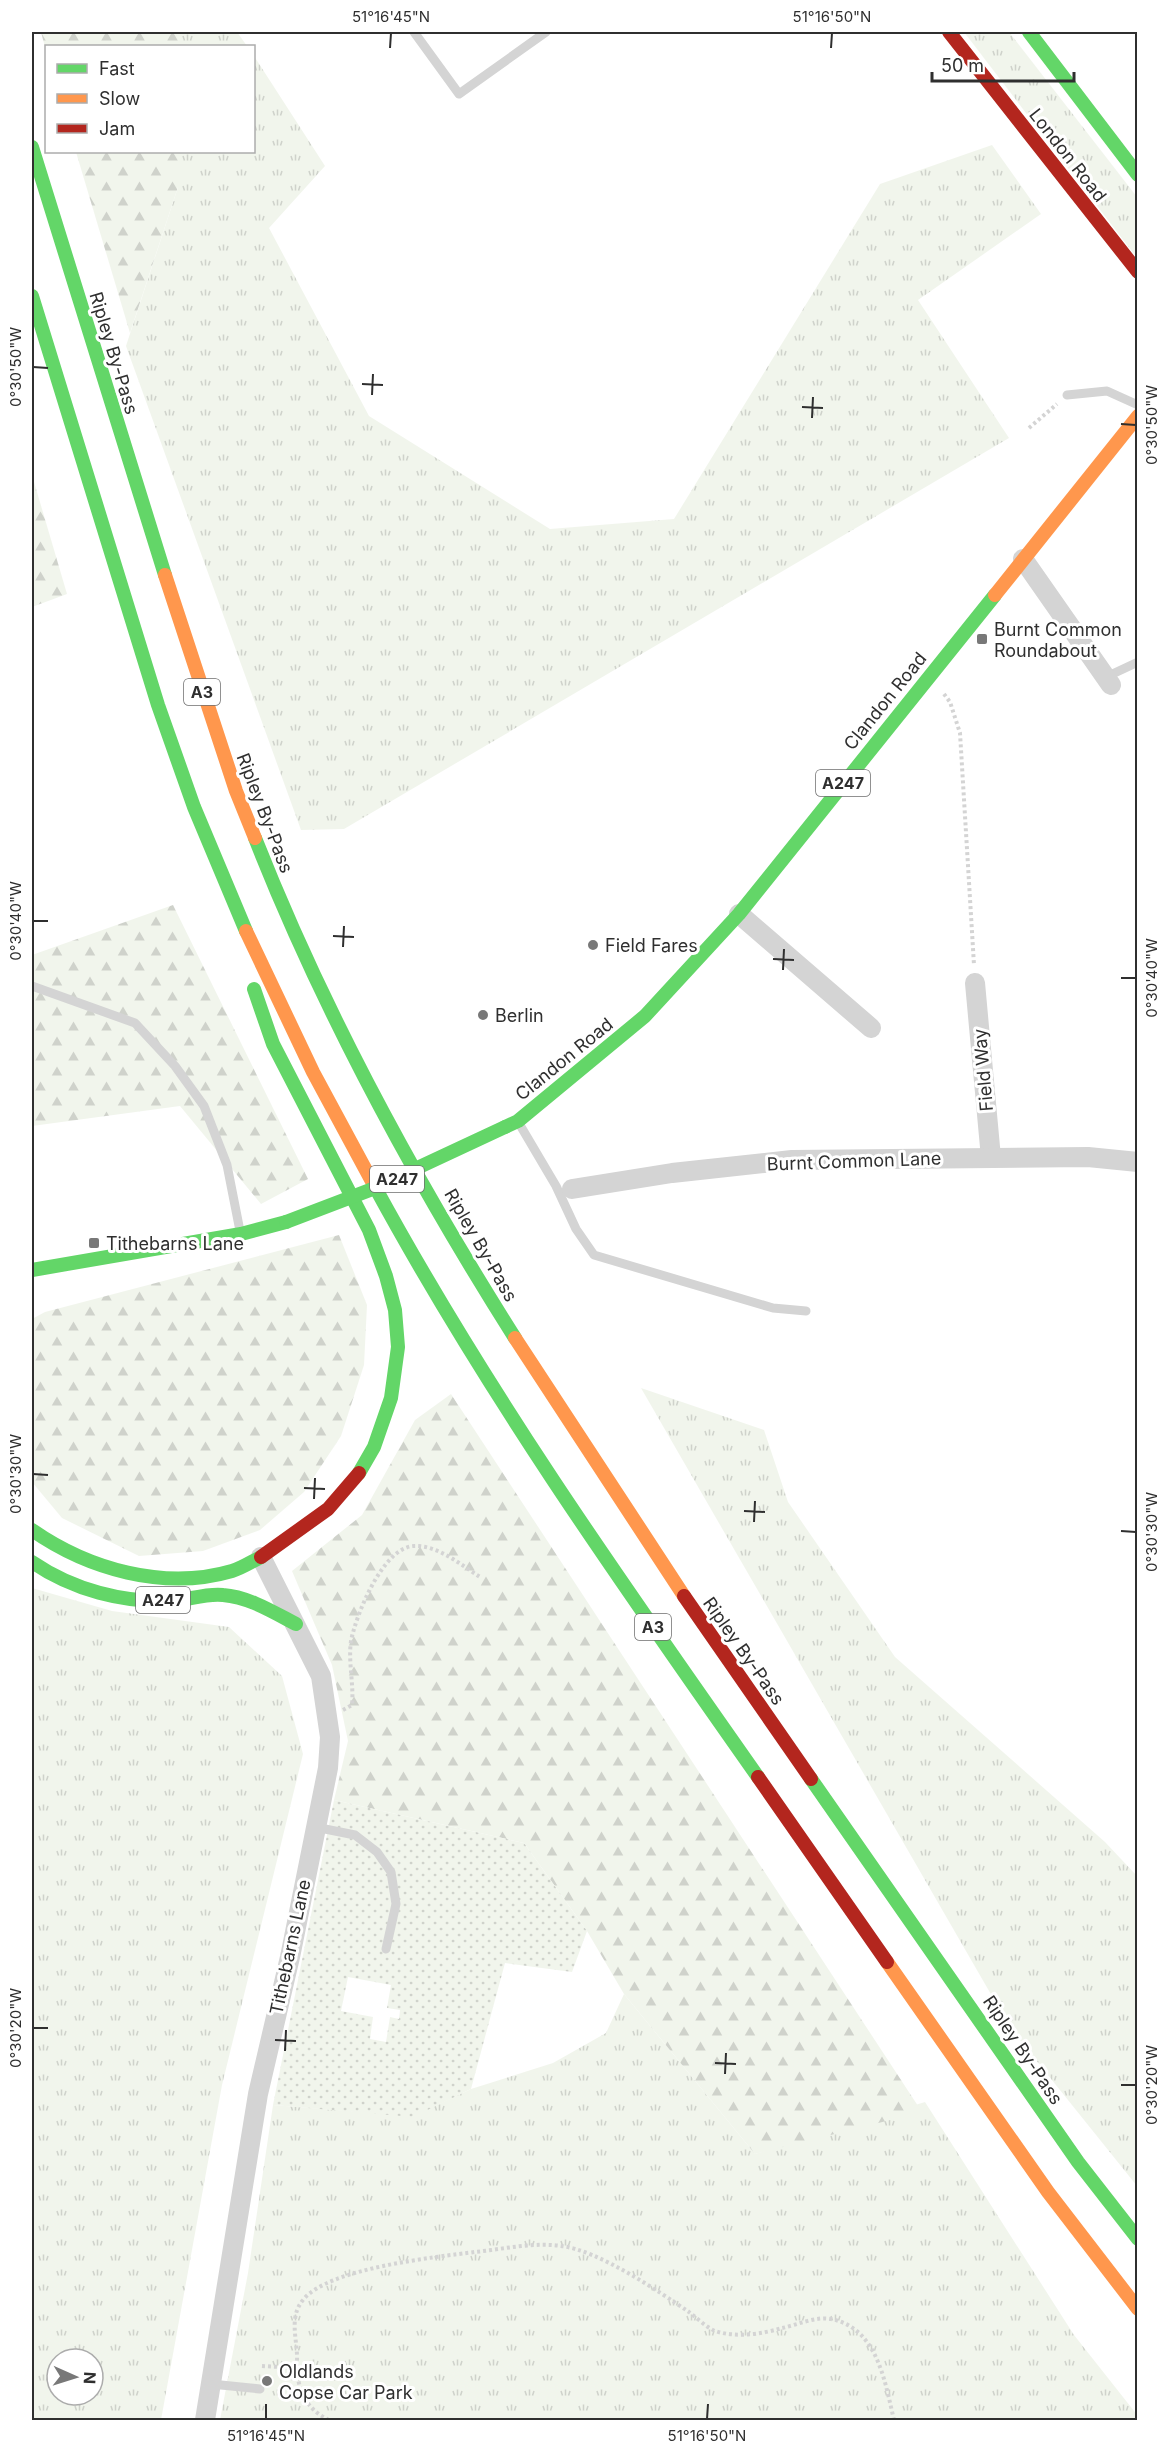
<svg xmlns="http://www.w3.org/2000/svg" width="1169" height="2452" viewBox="0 0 1169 2452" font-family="Inter,sans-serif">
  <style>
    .grass { fill: url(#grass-tufts); fill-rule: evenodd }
    .forest { fill: url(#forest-firs) }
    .garden { fill: url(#garden-dots); fill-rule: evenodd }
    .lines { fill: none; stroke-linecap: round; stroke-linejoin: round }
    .path { stroke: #d4d4d4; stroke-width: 4; stroke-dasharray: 3 3; stroke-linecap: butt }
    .lane { stroke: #d4d4d4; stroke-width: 9 }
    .street { stroke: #d4d4d4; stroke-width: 20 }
    .fast { stroke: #63d668; stroke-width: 14 }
    .slow { stroke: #ff974d; stroke-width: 14 }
    .jam { stroke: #b3261e; stroke-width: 14 }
    .fast-bridge { stroke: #63d668; stroke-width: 14 }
    .ticks { fill: none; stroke: #2f2f2f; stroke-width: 2 }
    .poi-dot { fill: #787878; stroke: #fff; stroke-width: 2 }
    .labels { text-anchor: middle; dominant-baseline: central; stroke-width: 6; stroke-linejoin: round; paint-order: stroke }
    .shield { fill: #fff; stroke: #6d6d6d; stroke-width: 1.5 }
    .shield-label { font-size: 16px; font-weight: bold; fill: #2f2f2f }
    .street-label { font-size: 18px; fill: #2f2f2f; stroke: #fff }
    .poi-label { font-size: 18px; fill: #2f2f2f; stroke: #fff; text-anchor: start }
    .neatline { fill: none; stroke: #2f2f2f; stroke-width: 2 }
    .ticks-label { font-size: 15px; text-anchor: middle; fill: #2f2f2f }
  </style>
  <defs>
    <pattern id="grass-tufts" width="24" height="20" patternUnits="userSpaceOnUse" patternTransform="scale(1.5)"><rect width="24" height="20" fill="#f1f5ec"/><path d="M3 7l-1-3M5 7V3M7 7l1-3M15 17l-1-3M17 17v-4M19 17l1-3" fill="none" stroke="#cfd2cb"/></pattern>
    <pattern id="forest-firs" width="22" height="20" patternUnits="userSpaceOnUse" patternTransform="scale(1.5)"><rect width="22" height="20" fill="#f1f5ec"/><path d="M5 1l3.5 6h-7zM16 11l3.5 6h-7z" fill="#cfd2cb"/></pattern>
    <pattern id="garden-dots" width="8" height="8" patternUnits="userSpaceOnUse" patternTransform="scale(1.5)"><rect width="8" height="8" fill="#f1f5ec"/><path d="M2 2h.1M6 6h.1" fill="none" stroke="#cfd2cb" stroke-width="1.8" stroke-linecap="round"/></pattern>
  </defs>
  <rect width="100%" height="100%" fill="#fff"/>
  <!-- grass -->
  <g class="grass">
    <path d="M178,32H237L247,46H178Z"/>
    <path d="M964,32H1009L1137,197V258Z"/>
    <path d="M254,56L325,166L269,228L369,416L550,529L674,519L880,184L992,145L1041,214L918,300L1009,438L344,829L301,830L126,346L178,187V152H254Z"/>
    <path d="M641,1388L764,1430L788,1502L895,1657L1105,1842L1137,1876V2186L1011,2029Z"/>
    <path d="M32,1588L112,1611L229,1627L282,1676L303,1754L222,2085L161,2420H32ZM57,2359H93V2395H57Z"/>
    <path d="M624,1994L755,2154L925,2102L1074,2335L1138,2416L1137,2420H220L248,2273L273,2105L413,2116L471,2089L553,2063L606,2033Z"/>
  </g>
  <!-- forest -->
  <g class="forest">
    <path d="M41,32H178V46H46V51Z"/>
    <path d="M76,152H178V187L130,333Z"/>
    <path d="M32,475L67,594L32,607Z"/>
    <path d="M173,905L308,1179L261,1204L180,1106L32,1126V955Z"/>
    <path d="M339,1235L367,1305L364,1365L341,1436L304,1492L260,1530L203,1551L139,1556L62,1518L32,1482V1319L45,1312Z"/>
    <path d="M451,1394L922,2112L755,2154L624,1994L587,1931L524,1843L334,1800L348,1741L332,1665L292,1571L362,1515L415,1420Z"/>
  </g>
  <!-- garden -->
  <path class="garden" d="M334,1800L524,1843L587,1931L572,1972L505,1963L471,2089L413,2117L273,2105ZM348,1977L391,1985L387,2008L400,2010L399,2019L390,2017L386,2042L370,2039L373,2017L341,2011Z"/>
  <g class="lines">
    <!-- path -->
    <g class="path">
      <path d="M1029,428L1057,404"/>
      <path d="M944,694L950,702L960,733L974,965"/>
      <path d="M343,1710L352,1705C354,1684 348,1662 351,1641C356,1615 383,1547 414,1546C438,1545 461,1565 480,1577"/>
      <path d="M262,2366L297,2368"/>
      <path d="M329,2420C305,2409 296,2387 297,2361C298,2341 288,2318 303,2300C328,2268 436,2257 475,2252C504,2249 533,2242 561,2246C598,2250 658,2291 689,2312C697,2318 706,2327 715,2331C736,2338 762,2334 782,2328C797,2325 816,2316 831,2319C878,2328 885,2383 894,2420"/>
      <path d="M372,2420H381"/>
    </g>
    <!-- lane -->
    <g class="lane">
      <path d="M414,32L459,94L546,32"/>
      <path d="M1067,395L1107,391L1138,405"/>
      <path d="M1106,677L1138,662"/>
      <path d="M32,986L135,1023L175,1066L204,1106L227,1165L240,1231"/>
      <path d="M520,1125L556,1186L576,1229L594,1255L773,1308L806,1311"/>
      <path d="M315,1827L355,1835L377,1852L391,1872L396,1904L386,1949"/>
      <path d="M211,2384L260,2389"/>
    </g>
    <!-- street -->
    <g class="street">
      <path d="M1023,559L1111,685"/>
      <path d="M739,914L871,1028"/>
      <path d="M975,983L991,1158"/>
      <path d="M572,1189L672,1173L792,1160L1088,1157L1138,1162"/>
      <path d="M205,2420L258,2094L290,1957L328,1768L330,1737L321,1676L261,1557"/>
    </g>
    <!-- fast -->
    <g class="fast">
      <path d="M1029,32L1138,175"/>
      <path d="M32,147L165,575"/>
      <path d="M32,296L158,705L194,807L246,931"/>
      <path d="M255,838C324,1013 415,1180 515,1338"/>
      <path d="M254,989L273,1044L369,1230L386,1276L395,1310L398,1347L391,1398L374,1447L359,1473"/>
      <path d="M505,1127L518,1121L645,1016L739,914L995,595"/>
      <path d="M375,1187C487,1393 623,1585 758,1777"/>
      <path d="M32,1270L241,1234L286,1222"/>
      <path d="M32,1530C88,1569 164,1591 232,1571C242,1568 251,1562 261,1557"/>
      <path d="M32,1562C73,1590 123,1603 173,1601C189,1600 206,1593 223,1595C249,1597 273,1612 296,1624"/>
      <path d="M811,1779L1078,2162L1138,2239"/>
    </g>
    <!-- slow -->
    <g class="slow">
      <path d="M165,575L236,791L255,838"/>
      <path d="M995,595L1138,416"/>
      <path d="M246,931L313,1072L375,1187"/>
      <path d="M515,1338L684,1596"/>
      <path d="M887,1962L1048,2192L1138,2309"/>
    </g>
    <!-- jam -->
    <g class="jam">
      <path d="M949,32L1138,272"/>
      <path d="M261,1557L328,1509L359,1473"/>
      <path d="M684,1596L811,1779"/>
      <path d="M758,1777L887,1962"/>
    </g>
    <!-- fast-bridge -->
    <path class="fast-bridge" d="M286,1222L370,1190L505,1127"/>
  </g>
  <!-- ticks -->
  <path class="ticks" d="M390,48L391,33M831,48L832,33M33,367L48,368M362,384L383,385M372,395L373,374M802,407L823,408M812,418L813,397M1121,424L1136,425M33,921H48M333,936L354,937M343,947L344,926M773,959L794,960M783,970L784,949M1121,978H1136M33,1474L48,1475M304,1488L325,1489M314,1499L315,1478M744,1511L765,1512M754,1522L755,1501M1121,1531L1136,1532M33,2028H48M275,2040L296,2041M285,2051L286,2030M715,2063L736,2064M725,2074L726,2053M1121,2085H1136M266,2419V2404M707,2419L708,2404"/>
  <!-- markers -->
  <g class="poi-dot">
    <rect x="976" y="633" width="12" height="12" rx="3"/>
    <circle cx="593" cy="945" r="6"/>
    <circle cx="483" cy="1015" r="6"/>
    <rect x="88" y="1237" width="12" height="12" rx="3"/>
    <circle cx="267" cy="2381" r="6"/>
  </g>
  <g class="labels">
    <!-- shield labels -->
    <g class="shield">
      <rect x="184" y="679" width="36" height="26" rx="4.5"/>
      <rect x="816" y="770" width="54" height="26" rx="4.5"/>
      <rect x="370" y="1166" width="54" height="26" rx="4.5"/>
      <rect x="136" y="1587" width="54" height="26" rx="4.5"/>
      <rect x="635" y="1614" width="36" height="26" rx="4.5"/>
    </g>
    <g class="shield-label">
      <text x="202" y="692">A3</text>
      <text x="843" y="783">A247</text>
      <text x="397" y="1179">A247</text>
      <text x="163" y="1600">A247</text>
      <text x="653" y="1627">A3</text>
    </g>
    <!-- street labels -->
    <g class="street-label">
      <text transform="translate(1068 155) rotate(52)">London Road</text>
      <text transform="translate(114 353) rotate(73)">Ripley By-Pass</text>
      <text transform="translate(885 701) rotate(-51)">Clandon Road</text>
      <text transform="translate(265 813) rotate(69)">Ripley By-Pass</text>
      <text transform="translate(564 1059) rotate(-39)">Clandon Road</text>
      <text transform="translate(983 1070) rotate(-95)">Field Way</text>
      <text transform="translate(854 1161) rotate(-2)">Burnt Common Lane</text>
      <text transform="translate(481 1245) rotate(60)">Ripley By-Pass</text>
      <text transform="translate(744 1651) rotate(55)">Ripley By-Pass</text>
      <text transform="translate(290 1947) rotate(-78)">Tithebarns Lane</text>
      <text transform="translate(1023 2050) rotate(56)">Ripley By-Pass</text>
    </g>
    <!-- poi labels -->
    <g class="poi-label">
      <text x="994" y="629">Burnt Common<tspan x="994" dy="21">Roundabout</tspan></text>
      <text x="605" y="945">Field Fares</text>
      <text x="495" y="1015">Berlin</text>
      <text x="106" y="1243">Tithebarns Lane</text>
      <text x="279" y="2371">Oldlands<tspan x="279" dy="21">Copse Car Park</tspan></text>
    </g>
  </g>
  <!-- border -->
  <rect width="1169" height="2452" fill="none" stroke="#ffffff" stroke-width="66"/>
  <!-- legend -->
  <rect x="45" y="45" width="210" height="108" fill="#ffffff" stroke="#acacac" stroke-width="1.5"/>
  <rect x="57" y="64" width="30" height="9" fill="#63d668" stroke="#acacac" stroke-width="1.5"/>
  <text x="99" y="75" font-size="18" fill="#2f2f2f">Fast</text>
  <rect x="57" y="94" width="30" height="9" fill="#ff974d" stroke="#acacac" stroke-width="1.5"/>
  <text x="99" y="105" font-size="18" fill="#2f2f2f">Slow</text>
  <rect x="57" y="124" width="30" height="9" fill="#b3261e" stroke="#acacac" stroke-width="1.5"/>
  <text x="99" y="135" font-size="18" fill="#2f2f2f">Jam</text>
  <!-- north arrow -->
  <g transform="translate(75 2377) rotate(93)"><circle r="28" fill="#ffffff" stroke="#acacac" stroke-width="1.5"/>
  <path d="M0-4.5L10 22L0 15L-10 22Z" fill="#787878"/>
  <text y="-9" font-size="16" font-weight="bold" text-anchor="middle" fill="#2f2f2f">N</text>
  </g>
  <!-- scale -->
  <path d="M932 72v9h142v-9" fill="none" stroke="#2f2f2f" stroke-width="3"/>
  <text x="941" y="72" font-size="18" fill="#2f2f2f" stroke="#ffffff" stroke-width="4.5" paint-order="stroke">50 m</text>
  <rect x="33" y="33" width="1103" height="2386" class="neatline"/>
  <g class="ticks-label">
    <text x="391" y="22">51°16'45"N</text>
    <text x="832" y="22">51°16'50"N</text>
    <text transform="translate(16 367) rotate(-90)" y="5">0°30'50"W</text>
    <text transform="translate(1152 425) rotate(-90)" y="5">0°30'50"W</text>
    <text transform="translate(16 921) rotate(-90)" y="5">0°30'40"W</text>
    <text transform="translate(1152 978) rotate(-90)" y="5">0°30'40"W</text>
    <text transform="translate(16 1474) rotate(-90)" y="5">0°30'30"W</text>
    <text transform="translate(1152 1532) rotate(-90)" y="5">0°30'30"W</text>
    <text transform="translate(16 2028) rotate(-90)" y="5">0°30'20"W</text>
    <text transform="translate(1152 2085) rotate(-90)" y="5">0°30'20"W</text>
    <text x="266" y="2441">51°16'45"N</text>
    <text x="707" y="2441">51°16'50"N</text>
  </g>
</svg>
